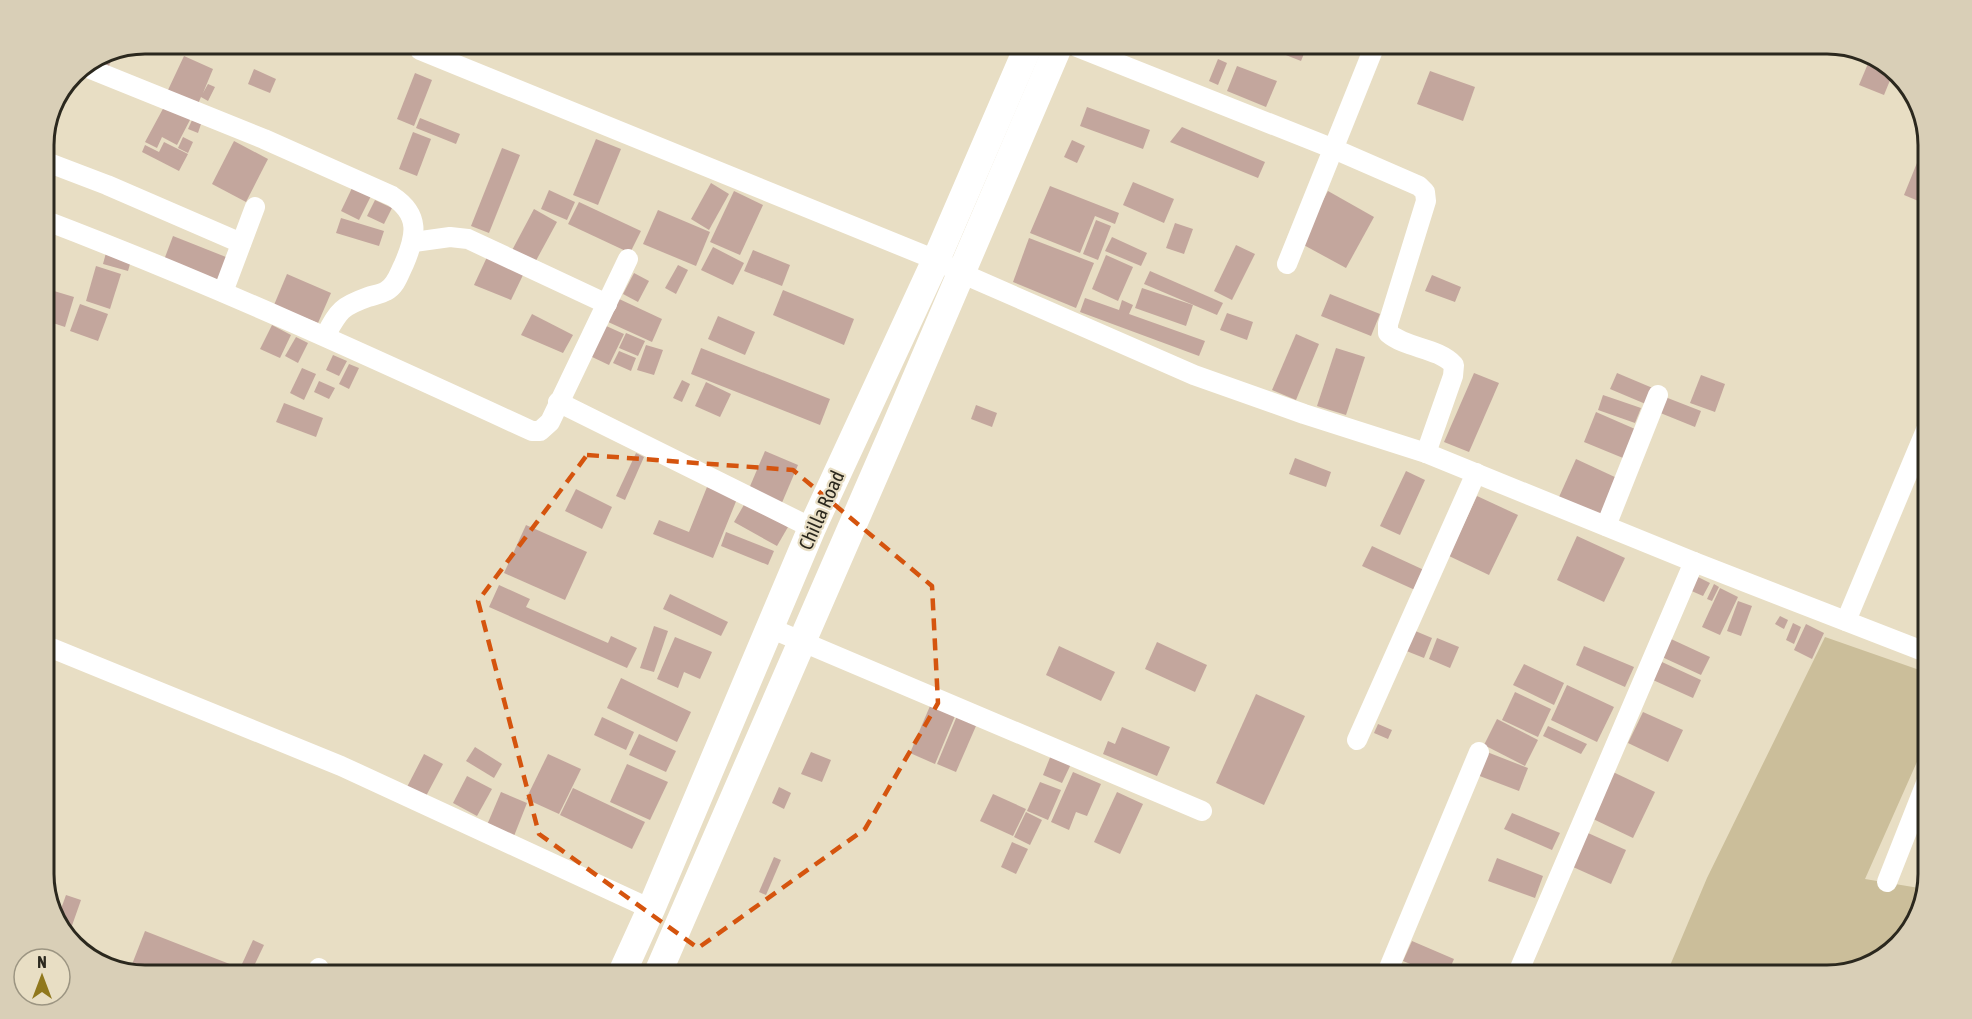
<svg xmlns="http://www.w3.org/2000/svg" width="1972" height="1019" viewBox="0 0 1972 1019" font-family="'Asap Condensed',sans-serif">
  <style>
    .green { fill: #cbbe9a }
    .building { fill: #c3a69d }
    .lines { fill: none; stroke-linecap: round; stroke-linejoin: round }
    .minor { stroke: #fff; stroke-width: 20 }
    .secondary { stroke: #fff; stroke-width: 28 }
    .marked { fill: none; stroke: #d5540e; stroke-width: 4.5; stroke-dasharray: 12 8; stroke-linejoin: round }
    .labels { text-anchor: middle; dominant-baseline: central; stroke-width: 4.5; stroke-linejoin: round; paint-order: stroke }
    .street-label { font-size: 20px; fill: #2b281e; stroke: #e8dec4 }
    .rim { fill: none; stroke: #2b281e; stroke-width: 3 }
  </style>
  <rect width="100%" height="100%" fill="#e8dec4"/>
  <!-- green -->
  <path class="green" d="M1825,637L1928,673V737L1865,879L1925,889L1918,919L1883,959L1827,975H1666L1707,878Z"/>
  <!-- building -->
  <g class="building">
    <path d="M1263,46H1307L1301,61Z"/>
    <path d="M107,51H115L107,71L88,64Z"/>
    <path d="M1872,54L1893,73L1884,95L1859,85Z"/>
    <path d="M184,56L213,69L203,93L208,84L215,87L208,101L201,97L198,104L168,90Z"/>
    <path d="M1218,59L1227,63L1218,85L1209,81Z"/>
    <path d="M1237,66L1277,81L1266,107L1227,91Z"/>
    <path d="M254,69L276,79L270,93L248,84Z"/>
    <path d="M1430,71L1475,87L1463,121L1417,104Z"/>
    <path d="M415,73L432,80L414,126L397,119Z"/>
    <path d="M165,105L191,118L177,145L162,137L157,148L145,142Z"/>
    <path d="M1087,107L1150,130L1143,149L1080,126Z"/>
    <path d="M420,118L460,134L456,144L416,128Z"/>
    <path d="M192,120L201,124L198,133L188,129Z"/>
    <path d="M1182,127L1265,162L1258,178L1170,142Z"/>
    <path d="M413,132L431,139L417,176L399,169Z"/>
    <path d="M183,137L193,142L188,153L178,148Z"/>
    <path d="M596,139L621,149L598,205L573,195Z"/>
    <path d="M1072,140L1085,146L1077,163L1064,157Z"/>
    <path d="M234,141L268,159L246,202L212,184Z"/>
    <path d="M164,142L188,154L179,171L142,152L145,145L159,152Z"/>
    <path d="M502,148L520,155L489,233L471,226Z"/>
    <path d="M1921,153L1928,156V205L1904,195Z"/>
    <path d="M1133,182L1174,199L1164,223L1123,205Z"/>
    <path d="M711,183L729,194L709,230L691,219Z"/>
    <path d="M1050,186L1119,213L1115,224L1095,216L1080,253L1030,233Z"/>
    <path d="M352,188L371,196L359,220L341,211Z"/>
    <path d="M549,190L575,202L567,220L541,209Z"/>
    <path d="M734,191L763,205L740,255L710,242Z"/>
    <path d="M1328,191L1374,217L1346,268L1300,243Z"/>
    <path d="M375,200L392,208L384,224L367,216Z"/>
    <path d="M579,202L641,231L630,253L568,224Z"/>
    <path d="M534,209L557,222L532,268L509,256Z"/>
    <path d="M658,210L710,232L696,266L643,244Z"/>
    <path d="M341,218L384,231L379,246L336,233Z"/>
    <path d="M1096,220L1111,226L1098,260L1083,254Z"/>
    <path d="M1175,223L1193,229L1184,254L1166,248Z"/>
    <path d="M173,236L231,259L222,283L164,260Z"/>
    <path d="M1112,237L1147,253L1141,266L1105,251Z"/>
    <path d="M1029,238L1094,263L1076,308L1013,282Z"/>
    <path d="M1236,245L1255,254L1232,300L1214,291Z"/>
    <path d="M713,247L744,263L733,285L701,270Z"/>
    <path d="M107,249L132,257L128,271L103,264Z"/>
    <path d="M753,250L790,265L782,286L744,271Z"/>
    <path d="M1106,255L1133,267L1118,301L1092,289Z"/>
    <path d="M487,257L523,275L511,300L474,285Z"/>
    <path d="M678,265L688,270L676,294L665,288Z"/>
    <path d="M96,266L121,274L110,309L86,301Z"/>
    <path d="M1150,271L1223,303L1217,315L1144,284Z"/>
    <path d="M634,273L649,281L638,302L623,294Z"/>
    <path d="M287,274L331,293L318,323L274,305Z"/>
    <path d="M1432,275L1461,287L1455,302L1425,291Z"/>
    <path d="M44,288L74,297L65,327L44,320Z"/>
    <path d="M1142,288L1193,305L1186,326L1135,308Z"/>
    <path d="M783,290L854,319L844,345L773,315Z"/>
    <path d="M1330,294L1380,314L1371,336L1321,316Z"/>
    <path d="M617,298L662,319L652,342L606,321Z"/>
    <path d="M1085,298L1119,310L1122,300L1133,305L1129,314L1205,341L1199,356L1080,312Z"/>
    <path d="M80,304L108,314L98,341L70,331Z"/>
    <path d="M1227,313L1253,322L1247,340L1220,330Z"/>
    <path d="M532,314L573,335L563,353L521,335Z"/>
    <path d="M718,316L755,332L745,355L708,339Z"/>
    <path d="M272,325L291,335L280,358L260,349Z"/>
    <path d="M604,325L624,334L609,365L590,356Z"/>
    <path d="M626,333L645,341L638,356L619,348Z"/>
    <path d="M1296,334L1319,344L1296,400L1272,390Z"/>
    <path d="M296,337L308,343L298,363L285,356Z"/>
    <path d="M646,345L663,350L654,375L637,370Z"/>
    <path d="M701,348L830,399L820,425L691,374Z"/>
    <path d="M1336,348L1365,357L1346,415L1317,406Z"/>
    <path d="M619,351L636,358L631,371L613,363Z"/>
    <path d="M333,355L347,361L339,376L326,370Z"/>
    <path d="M349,364L359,368L349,389L339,384Z"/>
    <path d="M302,368L316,374L304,400L290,393Z"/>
    <path d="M1474,373L1499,383L1469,452L1444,442Z"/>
    <path d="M1617,373L1655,389L1648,405L1610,389Z"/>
    <path d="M1701,375L1725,384L1715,412L1690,403Z"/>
    <path d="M682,380L690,384L682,402L673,398Z"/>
    <path d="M319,381L335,388L329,399L314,392Z"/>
    <path d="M706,382L731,394L720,417L695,406Z"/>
    <path d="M1603,395L1641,408L1635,423L1598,410Z"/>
    <path d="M1660,395L1701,411L1695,427L1653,410Z"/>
    <path d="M284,403L323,418L316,437L276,422Z"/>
    <path d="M976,405L997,413L992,427L971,419Z"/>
    <path d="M1596,412L1635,429L1623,458L1584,442Z"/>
    <path d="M765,451L798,465L781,505L748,491Z"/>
    <path d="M636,453L644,457L625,500L616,496Z"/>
    <path d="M1295,458L1331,472L1326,487L1289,474Z"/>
    <path d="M1576,459L1617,478L1601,515L1559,497Z"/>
    <path d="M1406,471L1425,480L1400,535L1380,526Z"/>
    <path d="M707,487L737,499L713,558L653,534L659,520L689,532Z"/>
    <path d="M576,489L612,507L602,529L565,511Z"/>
    <path d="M1477,496L1518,515L1489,575L1449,556Z"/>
    <path d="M745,503L788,527L777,546L734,522Z"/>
    <path d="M526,525L587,552L565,600L504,573Z"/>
    <path d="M726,532L774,551L768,565L721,546Z"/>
    <path d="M1577,536L1625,558L1604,602L1557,580Z"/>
    <path d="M1372,546L1424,570L1415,590L1362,566Z"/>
    <path d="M1694,575L1710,583L1703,596L1687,589Z"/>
    <path d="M1714,584L1719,587L1712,601L1707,599Z"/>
    <path d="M499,585L530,599L526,607L608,643L611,636L637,648L627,668L489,607Z"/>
    <path d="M1720,588L1738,597L1720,635L1702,627Z"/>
    <path d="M670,594L728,622L721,636L663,609Z"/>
    <path d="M1738,601L1752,606L1741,636L1727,631Z"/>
    <path d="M1780,616L1788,620L1784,629L1775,624Z"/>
    <path d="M1793,623L1801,627L1794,644L1786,640Z"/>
    <path d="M1806,624L1824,633L1812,659L1794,650Z"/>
    <path d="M654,626L668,631L654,672L640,668Z"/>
    <path d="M1413,630L1432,638L1424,658L1404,650Z"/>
    <path d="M675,637L712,652L700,679L684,672L678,688L657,679Z"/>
    <path d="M1437,638L1459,647L1450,668L1429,659Z"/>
    <path d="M1671,639L1710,657L1701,675L1662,657Z"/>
    <path d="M1157,642L1207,665L1195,692L1145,669Z"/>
    <path d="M1059,646L1115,672L1101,701L1046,675Z"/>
    <path d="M1584,646L1634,667L1625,687L1576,665Z"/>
    <path d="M1662,662L1701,680L1693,698L1653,680Z"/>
    <path d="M1524,664L1564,683L1554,705L1513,685Z"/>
    <path d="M621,678L691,712L677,742L607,708Z"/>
    <path d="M1567,685L1614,707L1597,742L1551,720Z"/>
    <path d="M1515,692L1551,709L1538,737L1502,720Z"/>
    <path d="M1256,694L1305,716L1264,805L1216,783Z"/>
    <path d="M930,706L955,716L935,764L910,753Z"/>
    <path d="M959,711L979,719L956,772L937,764Z"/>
    <path d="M1643,712L1683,730L1668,762L1628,743Z"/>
    <path d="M602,717L634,732L626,750L594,735Z"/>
    <path d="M1497,719L1538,740L1525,766L1484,745Z"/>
    <path d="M1378,724L1392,730L1388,739L1374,733Z"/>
    <path d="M1548,726L1587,744L1581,754L1543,736Z"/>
    <path d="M1122,727L1170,747L1157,776L1103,754L1108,741L1115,744Z"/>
    <path d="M639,734L676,751L666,772L629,755Z"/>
    <path d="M475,747L502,764L494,778L466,761Z"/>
    <path d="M811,752L831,760L822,782L801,774Z"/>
    <path d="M1487,752L1528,768L1519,791L1477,775Z"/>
    <path d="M424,754L443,764L426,796L407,787Z"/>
    <path d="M548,754L581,769L559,814L526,799Z"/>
    <path d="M1051,755L1071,764L1062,783L1043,775Z"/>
    <path d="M627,764L668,782L650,820L610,802Z"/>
    <path d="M1073,772L1101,784L1087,816L1076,812L1069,830L1051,822Z"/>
    <path d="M1613,772L1655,792L1633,838L1591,818Z"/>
    <path d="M467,776L492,789L477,816L453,803Z"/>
    <path d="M1040,782L1061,790L1048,820L1027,811Z"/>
    <path d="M779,787L791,793L784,809L772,803Z"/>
    <path d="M573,788L645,822L632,849L560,815Z"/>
    <path d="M501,792L527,803L514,836L487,825Z"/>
    <path d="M1117,792L1143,804L1120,854L1094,842Z"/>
    <path d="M993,794L1026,809L1013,836L980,821Z"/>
    <path d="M1026,812L1042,820L1030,845L1014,837Z"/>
    <path d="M1512,813L1560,833L1552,850L1504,829Z"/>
    <path d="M1588,833L1626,850L1611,884L1573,867Z"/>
    <path d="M1012,842L1028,849L1016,874L1001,867Z"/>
    <path d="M774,857L781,860L766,895L759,892Z"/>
    <path d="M1497,858L1543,876L1535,898L1488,881Z"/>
    <path d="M66,895L81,900L68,937L60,930L57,920Z"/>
    <path d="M145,931L245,970L243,975L145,976L129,972Z"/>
    <path d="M253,940L264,945L253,968L242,964Z"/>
    <path d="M1412,941L1454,959L1447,975H1437L1403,961Z"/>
  </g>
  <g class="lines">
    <!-- minor -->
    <g class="minor">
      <path d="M1077,47L1334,149L1419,186L1425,192L1426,201L1388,324V333C1407,349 1437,347 1454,365L1453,376L1426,453"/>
      <path d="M420,50L936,260L961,273L1194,375L1304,414L1426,453L1694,562L1928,653"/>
      <path d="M83,66L264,139L392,196C421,215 416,236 404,264C399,274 396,286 386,291C381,294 374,295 368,297C340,307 339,311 325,336"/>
      <path d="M44,161L107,185L241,243"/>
      <path d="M44,220C210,283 371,357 532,431H540L550,422L628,259"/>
      <path d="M414,242L450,237L468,239L607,304"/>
      <path d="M1287,264L1375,45"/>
      <path d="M223,292L255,207"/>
      <path d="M558,402L812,528"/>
      <path d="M1606,526L1658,395"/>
      <path d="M1846,621L1928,425"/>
      <path d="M770,628L1202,811"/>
      <path d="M44,645L341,766L651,909"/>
      <path d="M1357,740L1476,473"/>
      <path d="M1887,882L1928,778"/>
      <path d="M317,975L319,968"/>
      <path d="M1386,975L1479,752"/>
      <path d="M1517,975L1694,562"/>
    </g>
    <!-- secondary -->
    <g class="secondary">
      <path d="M621,975L651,909L812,528L936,260L1028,47"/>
      <path d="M657,975L891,437L1058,47"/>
    </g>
  </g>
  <!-- marked area -->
  <path class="marked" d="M587,455L793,470L932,586L938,703L865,829L698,948L539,834L478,601Z"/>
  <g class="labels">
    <!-- street labels -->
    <g class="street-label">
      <text transform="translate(821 510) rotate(-66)">Chilla Road</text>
    </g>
  </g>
  <!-- crop -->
  <path d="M0 0H1972V1019H0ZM145 54H1827A91 91 0 0 1 1918 145V874A91 91 0 0 1 1827 965H145A91 91 0 0 1 54 874V145A91 91 0 0 1 145 54Z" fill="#d9cfb7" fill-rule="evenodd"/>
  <path class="rim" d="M145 54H1827A91 91 0 0 1 1918 145V874A91 91 0 0 1 1827 965H145A91 91 0 0 1 54 874V145A91 91 0 0 1 145 54Z"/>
  <!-- north arrow -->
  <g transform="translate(42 977)"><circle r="28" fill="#e8dec4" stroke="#9c9582" stroke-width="1.5"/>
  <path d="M0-4.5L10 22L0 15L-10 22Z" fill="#90781d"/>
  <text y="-9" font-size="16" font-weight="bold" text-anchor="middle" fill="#2b281e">N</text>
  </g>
</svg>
